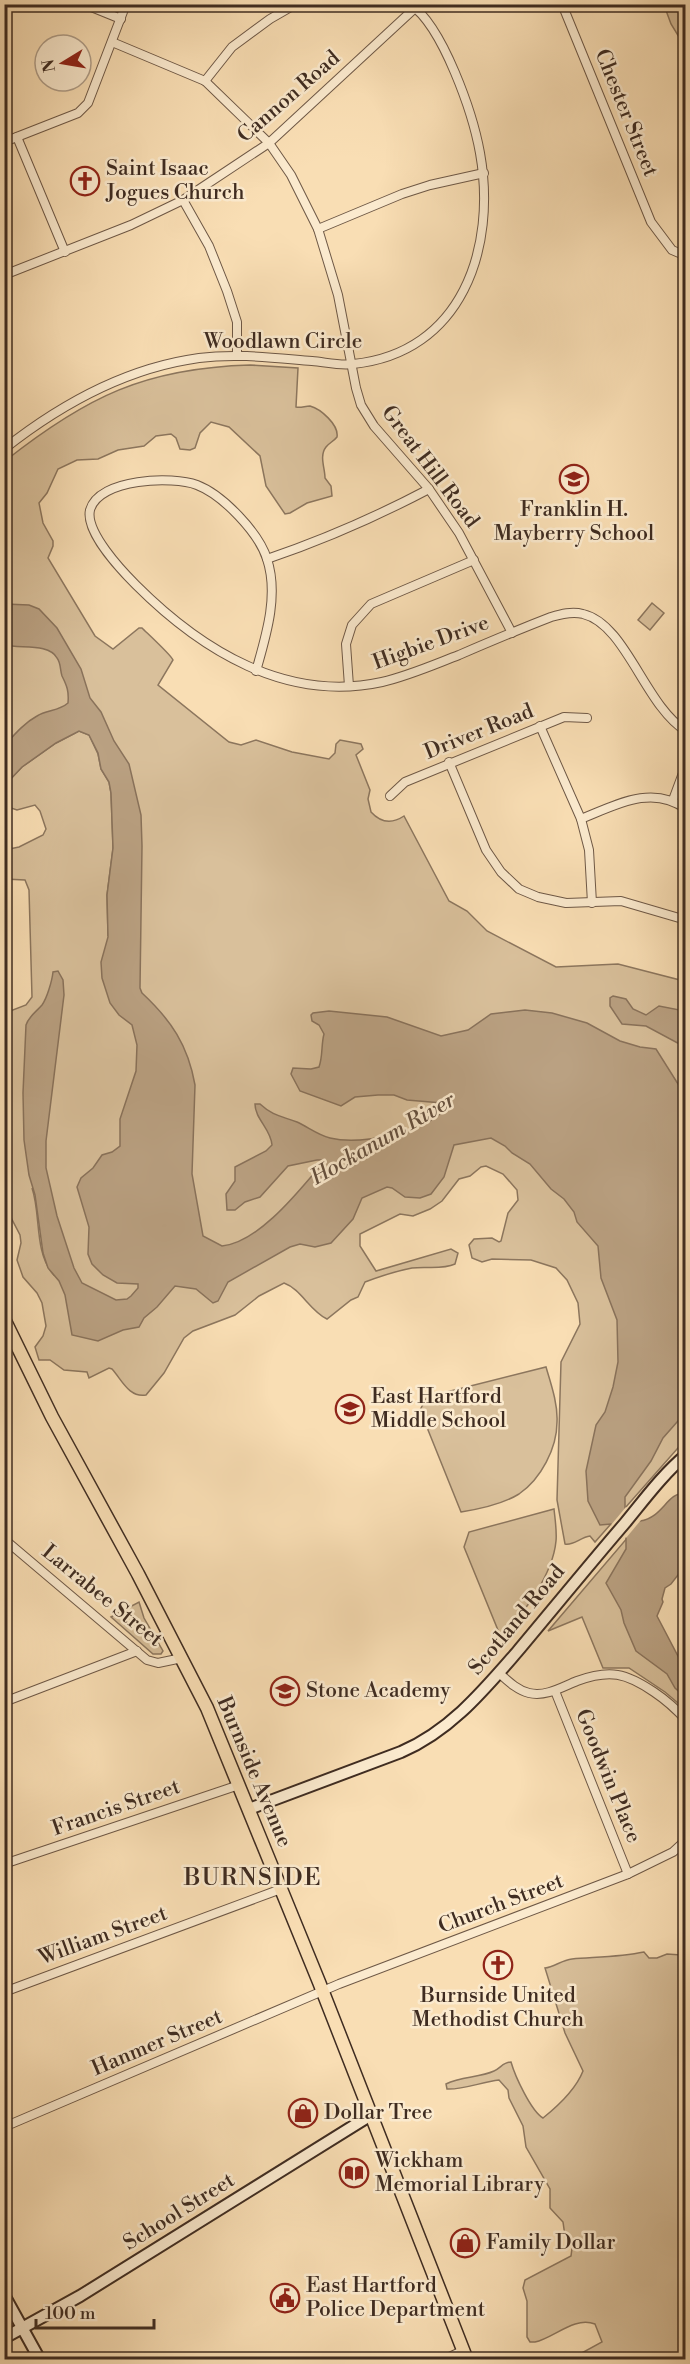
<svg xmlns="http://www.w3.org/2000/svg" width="690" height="2364" viewBox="0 0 690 2364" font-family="'Libre Bodoni',serif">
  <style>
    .green { fill: #d9c09b; stroke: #8c765e; stroke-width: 1.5; fill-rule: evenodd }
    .water { fill: #baa182; stroke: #89725b; stroke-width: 1.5 }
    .pier { fill: #f9deb4 }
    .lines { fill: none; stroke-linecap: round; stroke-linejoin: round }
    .street-casing { stroke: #6e5846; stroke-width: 10 }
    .secondary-casing { stroke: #3f2c21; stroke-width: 14 }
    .primary-casing { stroke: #3f2c21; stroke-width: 15 }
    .street { stroke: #fbeace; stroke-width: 8 }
    .secondary { stroke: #fbeace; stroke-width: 10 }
    .primary { stroke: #f9deb4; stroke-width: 12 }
    .labels { text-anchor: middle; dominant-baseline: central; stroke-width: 5; stroke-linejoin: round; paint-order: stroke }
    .street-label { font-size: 21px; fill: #3f2c21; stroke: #fbeace }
    .poi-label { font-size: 21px; fill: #3f2c21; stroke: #fbeace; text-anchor: start }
    .water-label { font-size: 22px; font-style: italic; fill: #644f3e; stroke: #fbeace }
    .quarter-label { font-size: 24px; letter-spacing: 1.5px; fill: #3f2c21; stroke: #fbeace }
  </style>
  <rect width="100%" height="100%" fill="#f9deb4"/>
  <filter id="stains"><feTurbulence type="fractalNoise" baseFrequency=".00333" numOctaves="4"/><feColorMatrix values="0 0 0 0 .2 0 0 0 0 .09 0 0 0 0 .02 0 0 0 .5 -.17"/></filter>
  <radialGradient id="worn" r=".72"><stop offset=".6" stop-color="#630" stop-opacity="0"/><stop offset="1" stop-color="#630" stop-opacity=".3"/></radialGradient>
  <!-- green -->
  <g class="green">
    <path d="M664,5H685V40L682,42L671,24Z"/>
    <path d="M250,365L298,368L296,407C301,408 305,406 310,406C321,409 339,425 337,437C334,441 329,443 326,447C319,456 325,468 325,478L331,486L332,496L307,503L290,513L285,514L266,486L260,456L229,427L211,422L200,433L195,448L190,450L180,449L176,438L171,434L156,436L144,446L118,450L98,459L77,460L58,469L47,493L39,503L43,523L53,541V546L48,558L95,636L113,649L139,628H142C147,633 171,655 173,660L158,685L229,742L241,745L256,740L292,752L329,759L335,753L336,744L340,740L361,744L363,749L356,755L370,790L368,799L371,812C381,823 392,824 404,816L449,901L467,911L487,931L556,967L618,964L684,981L685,978V1440L595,1542L590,1536C581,1537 573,1546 565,1544L557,1500L561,1362L580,1324L578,1303L567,1280L556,1268L531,1260L492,1259L482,1262L472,1258L469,1245L474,1239L492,1238L499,1242L501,1241L508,1213L518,1200L517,1190L503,1174L486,1166L481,1167L470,1176L459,1179L442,1201L430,1209L413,1216L400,1214L360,1234V1246L376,1271L451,1249L458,1253L455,1264C442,1270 426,1266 412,1268C396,1271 381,1276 365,1282L358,1297L351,1300L327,1319C310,1311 301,1289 284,1283L259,1296L235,1315L193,1331L184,1338L164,1373L146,1395C129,1398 122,1380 112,1369L109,1368L89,1378L87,1372L64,1370L50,1360H39L35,1347L43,1336L46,1326L42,1303L37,1293L23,1277L17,1260L21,1243L20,1235L5,1206V1013L26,1005L32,997L29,890L25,880L5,879L4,850L19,847L43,835L46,829L40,811L35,805L17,810L5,806V785L22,767L56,743L79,731L89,735L98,754L101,769L109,782L111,793L113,848L107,895L108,936L125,815L90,721L5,767L4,480L11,469L5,461C86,397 145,368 250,365ZM32,1188L40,1202L53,1274C34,1252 41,1214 32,1188Z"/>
    <path d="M652,603L664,613L650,630L638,620Z"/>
    <path d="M546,1367C551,1384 558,1404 557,1422C557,1448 541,1479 519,1494C503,1504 480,1509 461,1512L420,1410L427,1397Z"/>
    <path d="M554,1509C555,1519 557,1531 556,1541C553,1573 524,1616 500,1635L464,1547L469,1532Z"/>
    <path d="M634,1530L639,1593L685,1679V1709L665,1692L629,1668H603L582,1617L548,1631Z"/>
    <path d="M139,1602L144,1618L163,1651L161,1654H153L111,1617Z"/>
    <path d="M685,1949L683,2043L686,2048V2185C678,2196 678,2218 686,2229L685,2359H577L578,2355L602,2342L595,2324C574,2316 554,2338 535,2342H530L527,2337V2301L523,2288L525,2280L571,2256L572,2248L565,2236L563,2222L550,2208V2189L526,2147L523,2126L509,2098L508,2090L499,2080C482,2082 462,2090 447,2089L446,2084C461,2076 479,2078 494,2071C501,2068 503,2062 511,2062C515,2076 531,2111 543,2118C558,2106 576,2089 583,2071L565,2033L545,1968C554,1967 562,1960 572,1959C596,1957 620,1957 644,1952L649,1958H657L667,1954L681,1955Z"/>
  </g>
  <!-- water -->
  <g class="water">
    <path d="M5,604L29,605L39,609L57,628L81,669L90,698L101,712L114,741L129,764L141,815L142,846L140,988L142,993C171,1020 188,1045 195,1085L192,1174L203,1236L222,1246C258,1243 299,1191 321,1165L322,1160H317L288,1166L260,1197L245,1202L235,1210H227L226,1194L235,1181V1167L266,1151L272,1145C271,1129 255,1119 255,1104H260C273,1116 281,1116 297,1122C308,1127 318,1135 330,1138C360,1145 423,1133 444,1110V1105L442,1103L407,1100L394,1095H378L355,1097L341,1106L300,1091L291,1074L293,1068L311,1069L319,1067C323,1056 321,1045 324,1034L319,1025L312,1021L311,1015L313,1013L329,1011L387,1017L441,1036L468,1030L491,1014L525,1010L552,1013L587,1023L620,1041L640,1047L656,1049L685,1095L686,1218L682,1230L686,1241L685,1413L663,1438L651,1461L625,1497V1508L640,1521C664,1517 666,1493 685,1493V1566L671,1584L665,1588L662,1599L663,1602L657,1616L679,1658L685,1663V1697L675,1688L667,1674L636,1651L624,1623L621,1610L606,1583L626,1549V1535L611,1524L600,1525L588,1501L586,1471L596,1425L605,1412L613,1387L618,1362L617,1320L601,1278L598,1246L577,1222L574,1212L564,1199L551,1189L530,1164L512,1153L505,1146L491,1138L454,1145L444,1177L431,1194L420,1198L405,1197L392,1188L387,1187L362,1198L353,1219L331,1243L315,1247L300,1244L290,1247L228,1282L218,1301L213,1303L196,1289L175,1286L157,1307L144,1318L139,1327L123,1330L98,1341L72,1335L65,1295L59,1281L48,1268L43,1253L35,1195L29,1175L24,1140L23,1093L26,1025C29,1016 36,1012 42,1005C47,998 52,981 53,972L58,971L63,980L64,995L46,1141V1168L57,1216L74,1268L82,1283L116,1300L127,1299L131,1296L138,1288V1284L117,1283L103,1275L92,1264L88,1254L89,1227L77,1187L81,1178L93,1168L102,1155L112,1152L120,1146V1119L136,1071L137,1045L132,1025L119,1015L110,1003L102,978L101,962L108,937L107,895L113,848L111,793L109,782L101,769L98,753L89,735L79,731L56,743L22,767L5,785L4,746C14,735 24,723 37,716C47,710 59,711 68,703C69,691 67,686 62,676C60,670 61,663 57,658C49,643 20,649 5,645Z"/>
    <path d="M613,996L626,999L633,1009L646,1015L659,1006L685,1011V1047L646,1026L622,1024L610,1006V998Z"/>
    <path d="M685,2185V2229C678,2218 678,2196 685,2185Z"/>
  </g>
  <!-- pier -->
  <path class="pier" d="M626,1507L641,1520L626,1538L611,1525Z"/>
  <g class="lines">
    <!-- street casing -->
    <g class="street-casing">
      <g id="street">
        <path d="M84,4L121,19"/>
        <path d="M562,4L651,222L672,250L686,256"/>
        <path d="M112,42L205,81L269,143L291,175L318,229L338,295L356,388L361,405L374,426L429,489L459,533L512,633"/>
        <path d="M205,81L232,47L270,19L296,4"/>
        <path d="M17,137L65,252"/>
        <path d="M4,142L78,113L88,103L126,4"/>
        <path d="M183,200L209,246L227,291L237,322V355"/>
        <path d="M318,229L402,194L430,185L484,173"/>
        <path d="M4,275L131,225L183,200L269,143L415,8L423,4"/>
        <path d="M4,449C61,404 126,368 199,358C237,353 275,358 312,361C325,362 340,366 353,364C462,353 497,248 480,153C473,114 443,26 410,4"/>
        <path d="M267,559C326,539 374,518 429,489"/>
        <path d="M256,671C266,636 279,595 267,559C259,533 223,495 197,485C173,476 99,478 90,510C85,532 122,571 136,585C201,650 286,703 382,682C408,676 433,665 459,655C489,642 520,629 551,617C561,614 572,611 583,614C626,624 645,706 686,731"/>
        <path d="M349,686L346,644L352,625L371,604L474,560"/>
        <path d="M540,726L581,819L589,850L592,903"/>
        <path d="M449,762L486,850L501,872L519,889L538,897L566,903L621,901L686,920"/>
        <path d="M390,796L405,782L564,717L587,718"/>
        <path d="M673,800L686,765"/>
        <path d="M581,819C616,805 652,784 686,809"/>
        <path d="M4,1539L147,1660L158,1663L182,1658"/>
        <path d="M499,1673C508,1681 517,1690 529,1693C546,1697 562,1687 577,1681C610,1669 626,1673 654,1692C666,1700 676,1709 686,1720"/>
        <path d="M555,1691L628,1874"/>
        <path d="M4,1702L137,1651"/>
        <path d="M4,1864L239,1785"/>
        <path d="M4,1992L281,1889"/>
        <path d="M4,2127L339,1984L628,1874L673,1852L686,1840"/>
        <path d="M443,2360L464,2350"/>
      </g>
    </g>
    <!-- secondary casing -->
    <g class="secondary-casing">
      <g id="secondary">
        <path d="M249,1809L401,1752C450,1731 483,1691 517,1652C553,1609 589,1565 625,1523C644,1500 663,1474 686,1455"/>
        <path d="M4,2295L40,2360"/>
        <path d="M4,2338L80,2296L371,2115"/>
      </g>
    </g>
    <!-- primary casing -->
    <g class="primary-casing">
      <path id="primary" d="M4,1319L52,1417L138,1574L207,1708L319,1982L467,2360"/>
    </g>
    <!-- street -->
    <use href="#street" class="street"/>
    <!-- secondary -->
    <use href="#secondary" class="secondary"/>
    <!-- primary -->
    <use href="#primary" class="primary"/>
  </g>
  <!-- icons -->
  <defs>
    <g id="church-ring" transform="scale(1.5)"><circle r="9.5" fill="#fbeace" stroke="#8f2418" stroke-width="1.5"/><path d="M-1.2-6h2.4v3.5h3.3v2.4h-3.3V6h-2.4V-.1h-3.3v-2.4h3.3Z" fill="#8f2418"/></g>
    <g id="school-ring" transform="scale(1.5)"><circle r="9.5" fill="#fbeace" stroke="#8f2418" stroke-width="1.5"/><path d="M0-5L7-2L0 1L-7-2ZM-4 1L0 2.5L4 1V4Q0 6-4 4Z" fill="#8f2418"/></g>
    <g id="university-ring" transform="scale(1.5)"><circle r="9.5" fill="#fbeace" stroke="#8f2418" stroke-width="1.5"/><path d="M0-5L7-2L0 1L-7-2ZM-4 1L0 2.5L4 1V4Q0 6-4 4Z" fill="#8f2418"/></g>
    <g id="shop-ring" transform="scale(1.5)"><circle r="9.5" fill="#fbeace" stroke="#8f2418" stroke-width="1.5"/><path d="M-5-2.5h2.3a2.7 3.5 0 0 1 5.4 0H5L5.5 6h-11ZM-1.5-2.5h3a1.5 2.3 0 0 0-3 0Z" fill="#8f2418"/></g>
    <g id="library-ring" transform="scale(1.5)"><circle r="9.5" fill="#fbeace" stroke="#8f2418" stroke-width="1.5"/><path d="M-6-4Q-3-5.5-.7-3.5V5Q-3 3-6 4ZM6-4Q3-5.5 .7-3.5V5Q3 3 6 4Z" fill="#8f2418"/></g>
    <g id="civic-ring" transform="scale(1.5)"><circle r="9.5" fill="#fbeace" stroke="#8f2418" stroke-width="1.5"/><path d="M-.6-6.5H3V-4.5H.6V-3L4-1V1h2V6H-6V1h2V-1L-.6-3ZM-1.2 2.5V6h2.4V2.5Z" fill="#8f2418"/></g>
  </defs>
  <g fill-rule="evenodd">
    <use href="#church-ring" x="85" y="181"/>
    <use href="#school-ring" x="574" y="479"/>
    <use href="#school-ring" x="350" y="1409"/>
    <use href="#university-ring" x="285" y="1691"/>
    <use href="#church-ring" x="498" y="1965"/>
    <use href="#shop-ring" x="303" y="2113"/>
    <use href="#library-ring" x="354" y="2173"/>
    <use href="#shop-ring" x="465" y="2243"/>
    <use href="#civic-ring" x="285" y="2298"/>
  </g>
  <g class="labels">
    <!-- street labels -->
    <g class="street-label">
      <text transform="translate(289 97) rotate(-41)">Cannon Road</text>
      <text transform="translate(626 113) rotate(68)">Chester Street</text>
      <text x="283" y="342">Woodlawn Circle</text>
      <text transform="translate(430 467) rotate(53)">Great Hill Road</text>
      <text transform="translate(431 643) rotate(-20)">Higbie Drive</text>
      <text transform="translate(479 732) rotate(-22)">Driver Road</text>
      <text transform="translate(102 1596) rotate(39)">Larrabee Street</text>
      <text transform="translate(517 1620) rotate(-50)">Scotland Road</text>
      <text transform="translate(254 1772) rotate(67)">Burnside Avenue</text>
      <text transform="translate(608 1776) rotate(68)">Goodwin Place</text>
      <text transform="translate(116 1808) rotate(-19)">Francis Street</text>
      <text transform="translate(501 1904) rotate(-21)">Church Street</text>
      <text transform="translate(103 1936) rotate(-20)">William Street</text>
      <text transform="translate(157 2043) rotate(-23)">Hanmer Street</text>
      <text transform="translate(179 2212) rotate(-32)">School Street</text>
    </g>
    <!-- poi labels -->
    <g class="poi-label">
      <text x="106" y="169">Saint Isaac<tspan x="106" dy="24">Jogues Church</tspan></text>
      <text x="574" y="510" text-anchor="middle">Franklin H.<tspan x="574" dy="24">Mayberry School</tspan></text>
      <text x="371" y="1397">East Hartford<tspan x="371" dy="24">Middle School</tspan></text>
      <text x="306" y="1691">Stone Academy</text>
      <text x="498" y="1996" text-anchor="middle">Burnside United<tspan x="498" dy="24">Methodist Church</tspan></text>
      <text x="324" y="2113">Dollar Tree</text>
      <text x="375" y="2161">Wickham<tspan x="375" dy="24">Memorial Library</tspan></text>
      <text x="486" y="2243">Family Dollar</text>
      <text x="306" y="2286">East Hartford<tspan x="306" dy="24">Police Department</tspan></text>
    </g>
    <!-- water labels -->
    <g class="water-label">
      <text transform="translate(383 1139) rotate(-30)">Hockanum River</text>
    </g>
    <!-- quarter labels -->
    <g class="quarter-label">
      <text x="253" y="1878">BURNSIDE</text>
    </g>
  </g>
  <!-- margin -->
  <rect width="690" height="2364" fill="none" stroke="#f9deb4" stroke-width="24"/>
  <rect x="6" y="6" width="678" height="2352" fill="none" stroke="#3f2c21" stroke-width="3"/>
  <rect x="12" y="12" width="666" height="2340" fill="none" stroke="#3f2c21" stroke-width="1.5"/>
  <!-- north arrow -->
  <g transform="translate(63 63) rotate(259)"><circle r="28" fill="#fbeace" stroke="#b09e89" stroke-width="1.5"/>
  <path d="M0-4.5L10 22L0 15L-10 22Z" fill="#8f2418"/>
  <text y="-9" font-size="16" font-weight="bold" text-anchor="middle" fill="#3f2c21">N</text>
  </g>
  <!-- scale -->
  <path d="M36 2319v9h118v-9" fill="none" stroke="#3f2c21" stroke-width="3"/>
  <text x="45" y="2319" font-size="18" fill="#3f2c21" stroke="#fbeace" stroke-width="4.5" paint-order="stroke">100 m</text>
  <rect width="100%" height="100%" filter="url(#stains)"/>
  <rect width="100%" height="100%" fill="url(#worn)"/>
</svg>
